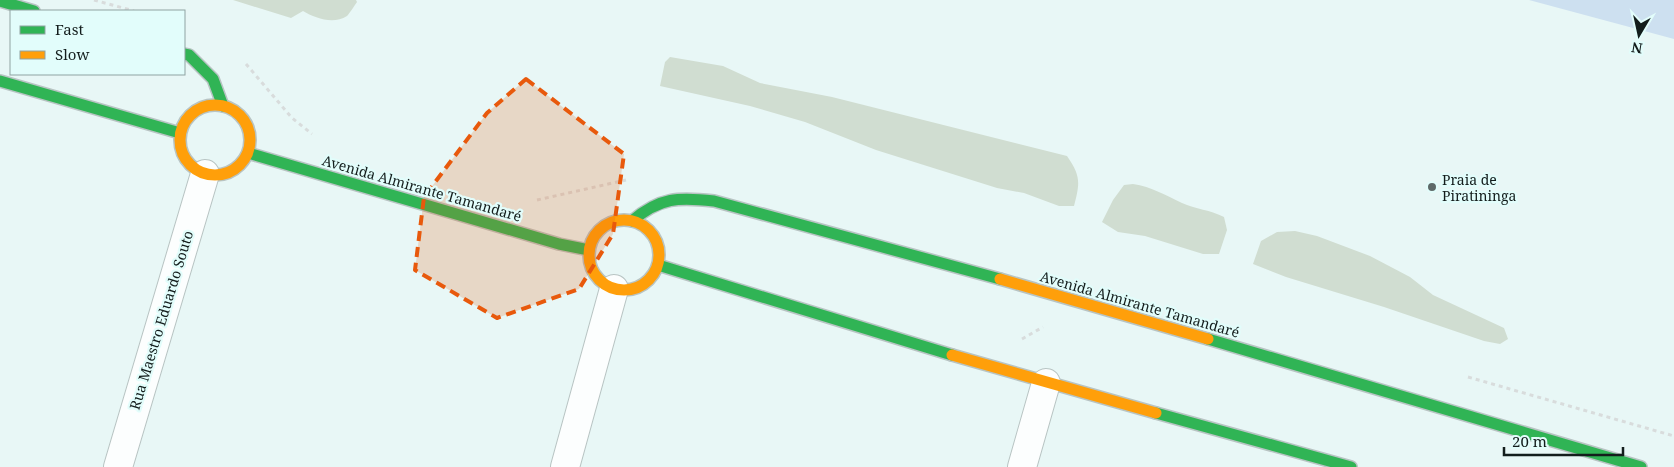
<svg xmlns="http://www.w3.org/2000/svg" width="1674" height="467" viewBox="0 0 1674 467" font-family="'Noto Serif',serif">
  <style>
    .green { fill: #d0ddd1 }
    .water { fill: #cde0f0 }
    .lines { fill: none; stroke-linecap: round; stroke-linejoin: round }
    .street-casing { stroke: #b8c4c3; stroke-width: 30 }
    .fast-casing { stroke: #b8c4c3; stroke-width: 14 }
    .slow-casing { stroke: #b8c4c3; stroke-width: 14 }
    .path { stroke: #d8dcdc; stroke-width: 3; stroke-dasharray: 4 4; stroke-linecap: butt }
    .street { stroke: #fcfefe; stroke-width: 28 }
    .fast { stroke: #30b455; stroke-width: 11 }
    .slow { stroke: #ff9f0a; stroke-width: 11 }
    .marked { fill: #e8590c; fill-opacity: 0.2; stroke: #e8590c; stroke-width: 4; stroke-dasharray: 10 6; stroke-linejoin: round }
    .poi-dot { fill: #5e6968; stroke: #e2fdfb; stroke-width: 2 }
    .labels { text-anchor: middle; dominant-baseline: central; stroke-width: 4.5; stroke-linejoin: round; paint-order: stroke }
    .poi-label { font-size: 14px; fill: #131d1c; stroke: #e2fdfb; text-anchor: start }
    .street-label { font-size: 14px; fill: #131d1c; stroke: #e2fdfb }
  </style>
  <rect width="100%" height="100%" fill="#e8f7f6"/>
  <!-- green -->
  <g class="green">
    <path d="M233,0H356L357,2C354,6 350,13 347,16C333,25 315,18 303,11L291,18Z"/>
    <path d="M670,57L723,66L760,83L832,97L1067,156C1081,176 1080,183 1074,206H1059L1024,193L997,188L876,150L805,122L750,106L660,86L665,62Z"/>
    <path d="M1133,184C1152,187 1165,195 1182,203C1195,209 1211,210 1224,217L1227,230L1219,254H1203L1145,236L1118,232L1102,222L1113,200L1124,185Z"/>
    <path d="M1295,231L1317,236L1370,256L1410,277L1433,295L1504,328L1508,339L1500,344L1484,341L1384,307L1286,277L1253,264L1261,241L1277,232Z"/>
  </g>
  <!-- water -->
  <path class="water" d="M1529,0H1674V39Z"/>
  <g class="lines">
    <!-- street casing -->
    <g class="street-casing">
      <g id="street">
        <path d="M118,467L205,174"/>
        <path d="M565,467L614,289"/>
        <path d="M1022,467L1046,383"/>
      </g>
    </g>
    <!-- fast casing -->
    <g class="fast-casing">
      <g id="fast">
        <path d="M0,1L34,11"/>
        <path d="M184,54L189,55L213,79L223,106"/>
        <path d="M0,81L180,133"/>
        <path d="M248,153L559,244L589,250"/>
        <path d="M632,221C660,197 679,197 714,201L1000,279"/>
        <path d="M658,265L952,355"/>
        <path d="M1208,339L1641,467"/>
        <path d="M1156,413L1351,467"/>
      </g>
    </g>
    <!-- slow casing -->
    <g class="slow-casing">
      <g id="slow">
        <circle cx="215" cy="140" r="35"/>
        <circle cx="624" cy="255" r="35"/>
        <path d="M1000,279L1208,339"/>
        <path d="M952,355L1156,413"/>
      </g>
    </g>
    <!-- path -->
    <g class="path">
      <path d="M94,0L134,11"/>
      <path d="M246,64L292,118L312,134"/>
      <path d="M537,200L626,180"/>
      <path d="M1022,339L1043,327"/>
      <path d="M1468,377L1674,436"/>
    </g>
    <!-- street -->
    <use href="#street" class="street"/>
    <!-- fast -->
    <use href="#fast" class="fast"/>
    <!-- slow -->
    <use href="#slow" class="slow"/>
  </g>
  <!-- marked area -->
  <path class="marked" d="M526,79L624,154L613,234L579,289L497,318L415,270L424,197L487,113Z"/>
  <!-- markers -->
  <circle class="poi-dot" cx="1432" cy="187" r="5"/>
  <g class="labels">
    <!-- poi labels -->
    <g class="poi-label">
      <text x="1442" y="179">Praia de<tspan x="1442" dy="16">Piratininga</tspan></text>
    </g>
    <!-- street labels -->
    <g class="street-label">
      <text transform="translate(422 188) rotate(16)">Avenida Almirante Tamandaré</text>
      <text transform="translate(1140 304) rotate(16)">Avenida Almirante Tamandaré</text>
      <text transform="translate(161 320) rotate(-73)">Rua Maestro Eduardo Souto</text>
    </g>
  </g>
  <!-- legend -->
  <rect x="10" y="10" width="175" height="65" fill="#e2fdfb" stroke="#8fa3a2"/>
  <rect x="20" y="26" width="25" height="8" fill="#30b455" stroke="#8fa3a2"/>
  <text x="55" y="35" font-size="15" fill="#131d1c">Fast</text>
  <rect x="20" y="51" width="25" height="8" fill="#ff9f0a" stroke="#8fa3a2"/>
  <text x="55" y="60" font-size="15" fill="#131d1c">Slow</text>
  <!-- north arrow -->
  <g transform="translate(1639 35) rotate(189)" stroke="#e2fdfb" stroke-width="4" paint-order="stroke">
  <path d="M0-4L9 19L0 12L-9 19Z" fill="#131d1c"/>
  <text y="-8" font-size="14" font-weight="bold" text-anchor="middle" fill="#131d1c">N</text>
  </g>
  <!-- scale -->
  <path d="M1504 447v8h119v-8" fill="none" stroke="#131d1c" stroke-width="2.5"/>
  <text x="1512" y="447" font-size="15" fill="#131d1c" stroke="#e2fdfb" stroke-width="4" paint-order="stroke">20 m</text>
</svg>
